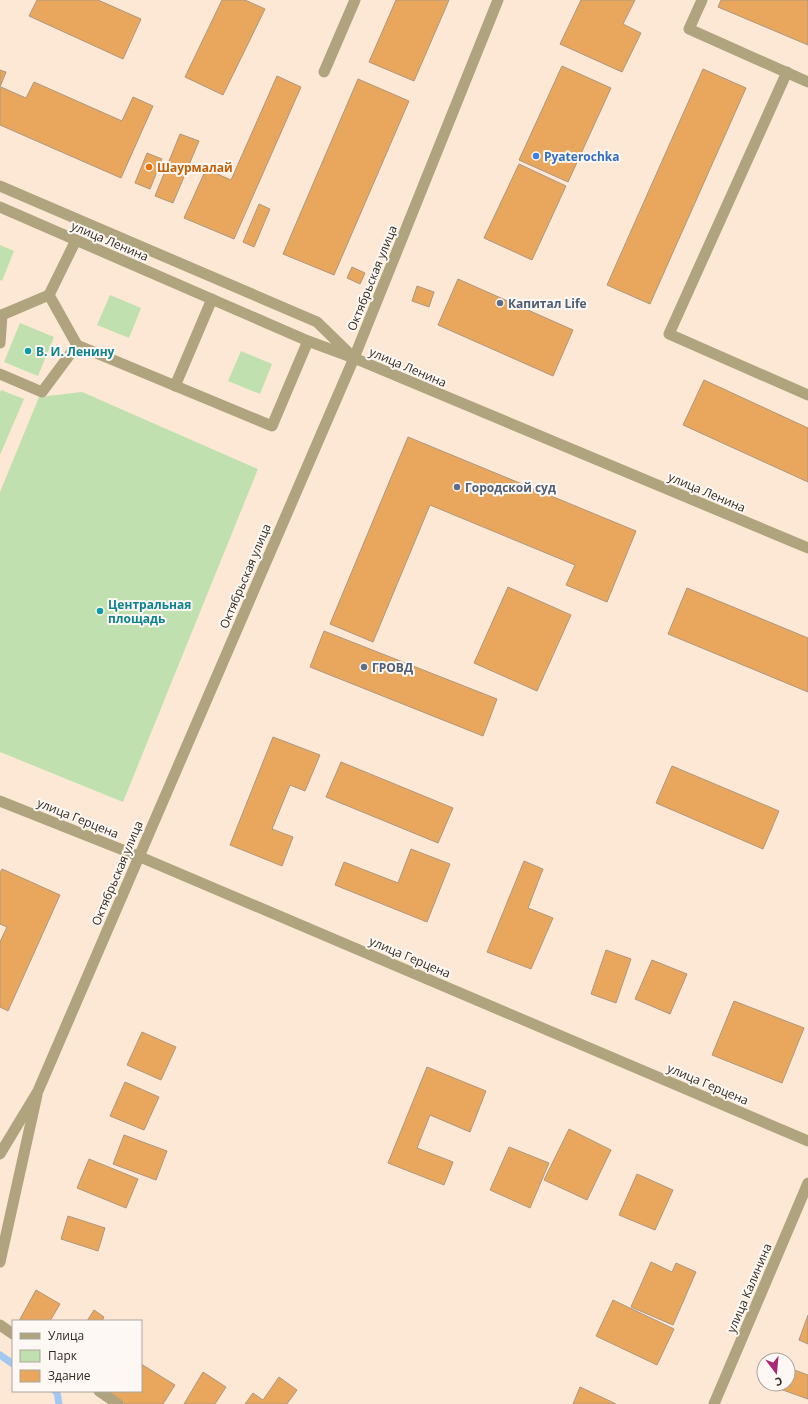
<svg xmlns="http://www.w3.org/2000/svg" width="808" height="1404" viewBox="0 0 808 1404" font-family="'Open Sans',sans-serif">
  <style>
    .green { fill: #c0e1af }
    .lines { fill: none; stroke-linecap: round; stroke-linejoin: round }
    .stream { stroke: #a2c8f2; stroke-width: 7 }
    .building { fill: #e8a75d; stroke: #ae9780 }
    .service { stroke: #afa47e; stroke-width: 11 }
    .pedestrian { stroke: #afa47e; stroke-width: 11 }
    .minor { stroke: #afa47e; stroke-width: 11 }
    .tertiary { stroke: #afa47e; stroke-width: 11 }
    .shop-dot { fill: #3f7fe0; stroke: #fdf8f3; stroke-width: 1.5 }
    .food-dot { fill: #e8710a; stroke: #fdf8f3; stroke-width: 1.5 }
    .service-dot { fill: #5c6f8a; stroke: #fdf8f3; stroke-width: 1.5 }
    .culture-dot { fill: #0f9aa8; stroke: #fdf8f3; stroke-width: 1.5 }
    .labels { text-anchor: middle; dominant-baseline: central; stroke-width: 4; stroke-linejoin: round; paint-order: stroke }
    .shop-label { font-size: 12px; font-weight: bold; fill: #366cbe; stroke: #fdf8f3; text-anchor: start }
    .food-label { font-size: 12px; font-weight: bold; fill: #c56008; stroke: #fdf8f3; text-anchor: start }
    .street-label { font-size: 12px; fill: #32291f; stroke: #fdf8f3 }
    .service-label { font-size: 12px; font-weight: bold; fill: #4e5e75; stroke: #fdf8f3; text-anchor: start }
    .culture-label { font-size: 12px; font-weight: bold; fill: #0d838f; stroke: #fdf8f3; text-anchor: start }
  </style>
  <rect width="100%" height="100%" fill="#fce8d4"/>
  <!-- green -->
  <g class="green">
    <path d="M0,245L14,251L2,281L0,280Z"/>
    <path d="M110,295L141,308L129,338L97,325Z"/>
    <path d="M20,323L54,337L38,376L4,362Z"/>
    <path d="M241,351L272,364L260,394L228,381Z"/>
    <path d="M1,390L24,399L0,455V392Z"/>
    <path d="M82,392L258,469L123,802L0,752V492L39,397Z"/>
  </g>
  <g class="lines">
    <!-- stream -->
    <g class="stream">
      <path d="M0,1355L13,1364"/>
      <path d="M55,1391L57,1392L59,1404"/>
    </g>
  </g>
  <!-- building -->
  <g class="building">
    <path d="M37,0H98L141,19L123,59L29,16Z"/>
    <path d="M222,0H245L265,9L223,95L185,77Z"/>
    <path d="M396,0H449L414,81L369,62Z"/>
    <path d="M581,0H635L623,24L641,33L622,72L560,44Z"/>
    <path d="M721,0H808V45L718,7Z"/>
    <path d="M562,66L611,88L568,182L519,160Z"/>
    <path d="M703,69L746,88L650,304L607,285Z"/>
    <path d="M0,70L6,72L0,87Z"/>
    <path d="M277,76L301,87L234,239L184,218L206,169L231,180Z"/>
    <path d="M358,79L409,101L334,275L283,254Z"/>
    <path d="M34,82L122,121L133,97L153,106L121,178L0,125V91L1,87L26,98Z"/>
    <path d="M180,134L199,141L173,203L155,196Z"/>
    <path d="M147,153L162,159L150,189L135,183Z"/>
    <path d="M519,164L566,186L532,260L484,238Z"/>
    <path d="M259,204L270,209L254,247L243,242Z"/>
    <path d="M352,267L365,273L360,284L347,278Z"/>
    <path d="M458,279L573,330L553,376L438,325Z"/>
    <path d="M417,286L434,292L429,307L412,301Z"/>
    <path d="M704,380L808,428V482L683,425Z"/>
    <path d="M408,437L636,531L607,602L566,585L575,565L430,505L373,642L330,624Z"/>
    <path d="M508,587L571,615L537,691L474,663Z"/>
    <path d="M687,588L808,638V692L668,634Z"/>
    <path d="M324,631L497,699L483,736L310,667Z"/>
    <path d="M273,737L320,755L305,791L290,785L272,829L293,837L282,866L230,845Z"/>
    <path d="M341,762L453,808L438,843L326,797Z"/>
    <path d="M672,766L779,811L763,849L656,803Z"/>
    <path d="M411,849L450,864L427,922L335,885L344,862L398,883Z"/>
    <path d="M524,861L543,869L528,908L553,918L531,969L487,952Z"/>
    <path d="M2,869L60,895L8,1011L0,1007V942L7,927L0,924V873Z"/>
    <path d="M606,950L631,959L616,1003L591,994Z"/>
    <path d="M652,960L687,974L670,1014L635,999Z"/>
    <path d="M734,1001L804,1028L782,1083L712,1055Z"/>
    <path d="M142,1032L176,1047L161,1080L127,1065Z"/>
    <path d="M427,1067L486,1091L470,1132L430,1115L417,1148L453,1162L444,1185L388,1163Z"/>
    <path d="M125,1082L159,1097L144,1130L110,1116Z"/>
    <path d="M569,1129L611,1150L587,1200L544,1180Z"/>
    <path d="M124,1135L167,1151L156,1180L113,1164Z"/>
    <path d="M509,1147L549,1163L530,1208L490,1190Z"/>
    <path d="M89,1159L138,1179L126,1208L77,1188Z"/>
    <path d="M637,1174L673,1190L655,1230L619,1215Z"/>
    <path d="M68,1216L105,1228L98,1251L61,1239Z"/>
    <path d="M651,1262L672,1272L676,1263L696,1272L673,1325L631,1307Z"/>
    <path d="M36,1290L60,1304L50,1321H19Z"/>
    <path d="M613,1300L674,1329L657,1365L596,1336Z"/>
    <path d="M94,1310L104,1317L102,1321H87Z"/>
    <path d="M808,1315V1344L799,1340Z"/>
    <path d="M141,1364L175,1385L163,1404H125L105,1391H141Z"/>
    <path d="M789,1368L808,1375V1399L780,1389L782,1384H788Z"/>
    <path d="M203,1372L226,1387L215,1404H184Z"/>
    <path d="M279,1377L297,1390L287,1404H245L253,1393L263,1400Z"/>
    <path d="M580,1387L616,1404H573Z"/>
  </g>
  <g class="lines">
    <!-- service -->
    <g class="service">
      <path d="M702,0L689,29L808,82"/>
      <path d="M324,72L355,0"/>
      <path d="M787,72L669,334L808,395"/>
      <path d="M0,186L317,322L354,358"/>
    </g>
    <!-- pedestrian -->
    <g class="pedestrian">
      <path d="M0,207L308,341L354,358"/>
      <path d="M49,295L76,240"/>
      <path d="M0,315H2L49,295L77,345L272,426L308,341"/>
      <path d="M0,343L2,315"/>
      <path d="M0,374L42,392L77,345"/>
      <path d="M175,386L212,299"/>
    </g>
    <!-- minor -->
    <g class="minor">
      <path d="M0,801L138,856L808,1141"/>
      <path d="M0,1262L37,1095"/>
      <path d="M0,1325L13,1334"/>
      <path d="M99,1391L118,1404"/>
      <path d="M714,1404L808,1183"/>
    </g>
    <!-- tertiary -->
    <g class="tertiary">
      <path d="M354,358L808,548"/>
      <path d="M0,1154L38,1091L354,358L498,0"/>
    </g>
  </g>
  <!-- markers -->
  <circle class="shop-dot" cx="536" cy="156" r="4"/>
  <circle class="food-dot" cx="149" cy="167" r="4"/>
  <g class="service-dot">
    <circle cx="500" cy="303" r="4"/>
    <circle cx="457" cy="487" r="4"/>
    <circle cx="364" cy="667" r="4"/>
  </g>
  <g class="culture-dot">
    <circle cx="28" cy="351" r="4"/>
    <circle cx="100" cy="611" r="4"/>
  </g>
  <g class="labels">
    <!-- shop labels -->
    <g class="shop-label">
      <text x="544" y="156">Pyaterochka</text>
    </g>
    <!-- food labels -->
    <g class="food-label">
      <text x="157" y="167">Шаурмалай</text>
    </g>
    <!-- street labels -->
    <g class="street-label">
      <text transform="translate(110 241) rotate(23)">улица Ленина</text>
      <text transform="translate(372 278) rotate(-68)">Октябрьская улица</text>
      <text transform="translate(408 367) rotate(23)">улица Ленина</text>
      <text transform="translate(707 492) rotate(23)">улица Ленина</text>
      <text transform="translate(245 576) rotate(-67)">Октябрьская улица</text>
      <text transform="translate(78 818) rotate(22)">улица Герцена</text>
      <text transform="translate(117 873) rotate(-67)">Октябрьская улица</text>
      <text transform="translate(410 957) rotate(23)">улица Герцена</text>
      <text transform="translate(708 1084) rotate(23)">улица Герцена</text>
      <text transform="translate(749 1288) rotate(-67)">улица Калинина</text>
    </g>
    <!-- service labels -->
    <g class="service-label">
      <text x="508" y="303">Капитал Life</text>
      <text x="465" y="487">Городской суд</text>
      <text x="372" y="667">ГРОВД</text>
    </g>
    <!-- culture labels -->
    <g class="culture-label">
      <text x="36" y="351">В. И. Ленину</text>
      <text x="108" y="604">Центральная<tspan x="108" dy="14">площадь</tspan></text>
    </g>
  </g>
  <!-- legend -->
  <rect x="12" y="1320" width="130" height="72" fill="#fdf8f3" stroke="#aca59e"/>
  <rect x="20" y="1333" width="20" height="6" fill="#afa47e" stroke="#aca59e"/>
  <text x="48" y="1340" font-size="12" fill="#32291f">Улица</text>
  <rect x="20" y="1350" width="20" height="12" fill="#c0e1af" stroke="#aca59e"/>
  <text x="48" y="1360" font-size="12" fill="#32291f">Парк</text>
  <rect x="20" y="1370" width="20" height="12" fill="#e8a75d" stroke="#aca59e"/>
  <text x="48" y="1380" font-size="12" fill="#32291f">Здание</text>
  <!-- north arrow -->
  <g transform="translate(776 1372) rotate(164)"><circle r="19" fill="#fdf8f3" stroke="#aca59e"/>
  <path d="M0-3L7 15L0 10L-7 15Z" fill="#a92876"/>
  <text y="-6" font-size="11" font-weight="bold" text-anchor="middle" fill="#32291f">С</text>
  </g>
</svg>
